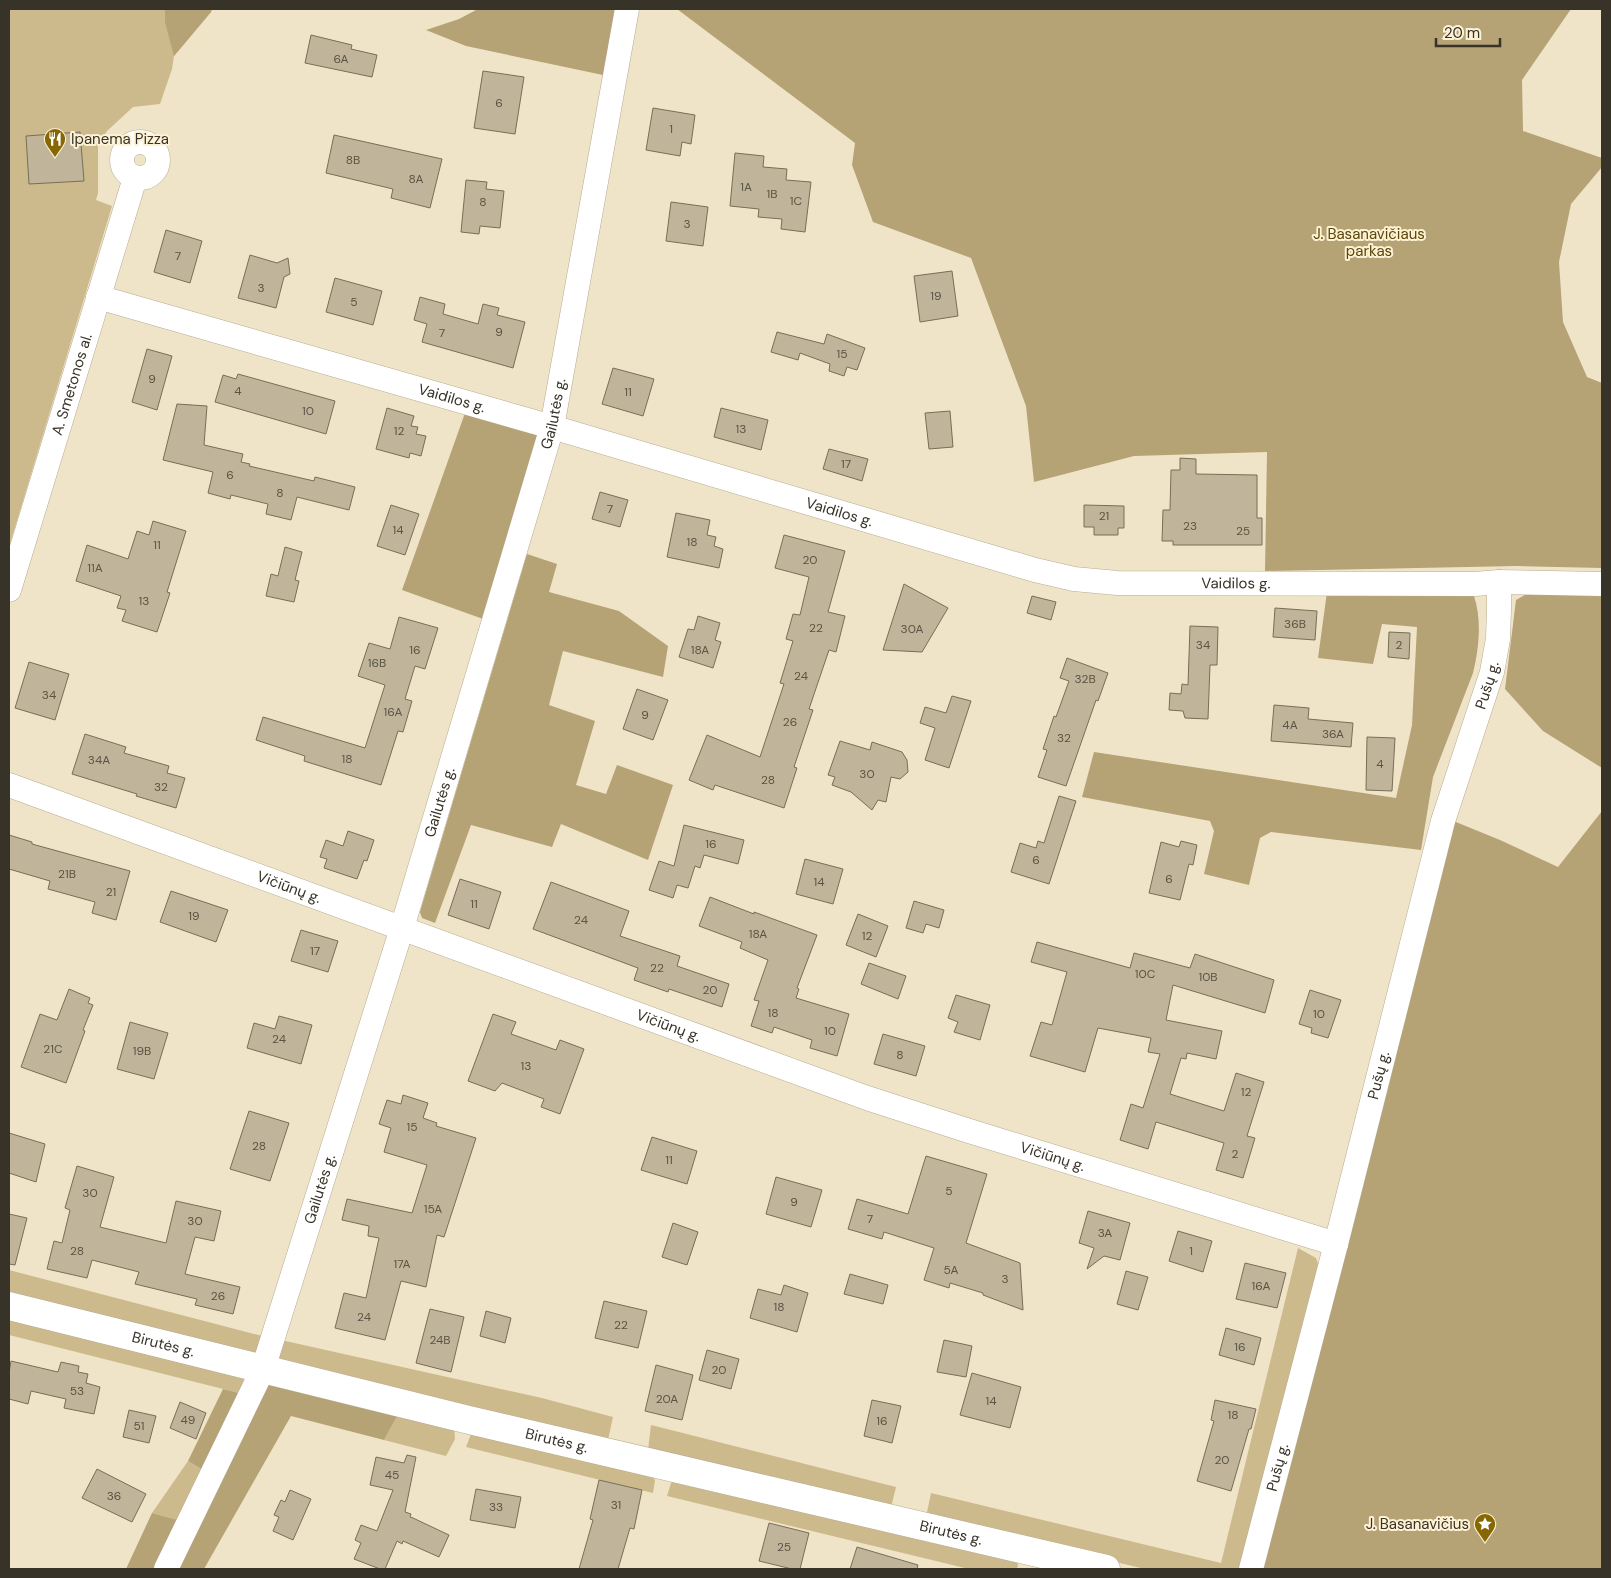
<svg xmlns="http://www.w3.org/2000/svg" width="1611" height="1578" viewBox="0 0 1611 1578" font-family="'DM Sans',sans-serif">
  <style>
    .green { fill: #cdba8c }
    .forest { fill: #b5a275 }
    .building { fill: #c0b59a; stroke: #796e55 }
    .lines { fill: none; stroke-linecap: round; stroke-linejoin: round }
    .minor-casing { stroke: #b7ab91; stroke-width: 25 }
    .tertiary-casing { stroke: #b7ab91; stroke-width: 29 }
    .minor { stroke: #fff; stroke-width: 24 }
    .tertiary { stroke: #fff; stroke-width: 28 }
    .labels { text-anchor: middle; dominant-baseline: central; stroke-width: 4; stroke-linejoin: round; paint-order: stroke }
    .number-label { font-size: 12px; fill: #5a5444 }
    .poi-label { font-size: 15px; fill: #383328; stroke: #fef2d5; text-anchor: start }
    .park-label { font-size: 15px; fill: #5a450b; stroke: #fef2d5 }
    .street-label { font-size: 15px; fill: #383328; stroke: #fef2d5 }
  </style>
  <rect width="100%" height="100%" fill="#f0e4c8"/>
  <!-- green -->
  <g class="green">
    <path d="M9,9H212L211,12L174,56L172,69L160,104L133,107L107,131L98,145V193L96,200L112,206L9,547Z"/>
    <path d="M1298,1248L1316,1258L1319,1266L1242,1569H1145L926,1517L931,1493L1221,1563Z"/>
    <path d="M9,1270L266,1337L258,1354L9,1293Z"/>
    <path d="M9,1317L241,1373L244,1379L239,1393L9,1335Z"/>
    <path d="M281,1340L542,1398L613,1417L608,1440L283,1363L277,1354Z"/>
    <path d="M400,1411L454,1424L455,1439L446,1456L384,1440Z"/>
    <path d="M651,1425L896,1487L891,1508L648,1450Z"/>
    <path d="M471,1434L649,1471L655,1480L653,1493L466,1447Z"/>
    <path d="M188,1461L203,1470L178,1520L152,1513Z"/>
    <path d="M678,1478L1017,1559L1018,1565L1017,1569H969L667,1496L671,1483Z"/>
  </g>
  <!-- forest -->
  <g class="forest">
    <path d="M165,9H212L211,12L174,56L165,22Z"/>
    <path d="M478,9H617L603,75L466,46L426,30L459,19Z"/>
    <path d="M677,9H1571L1522,80L1523,131L1602,158V167L1571,204L1559,262L1563,322L1587,377L1602,383V568L1516,566L1265,571L1267,452L1134,456L1034,482L1026,406L971,258L873,222L852,165L855,143Z"/>
    <path d="M465,413L541,434L486,620L402,590Z"/>
    <path d="M527,554L557,564L549,592L619,611L668,646L663,677L563,651L549,705L595,721L576,785L606,794L617,765L673,785L648,860L561,824L552,847L471,825L435,923L422,918L420,912Z"/>
    <path d="M1327,592L1474,596C1482,620 1479,649 1473,673L1433,777L1421,850L1271,832L1260,838L1249,885L1204,874L1214,831L1210,821L1082,797L1094,752L1396,798L1412,725L1417,627L1382,624L1373,664L1318,658Z"/>
    <path d="M1530,592L1602,595V768L1543,731L1505,689L1516,600Z"/>
    <path d="M1602,811V1569H1262L1451,820L1500,840L1558,867Z"/>
    <path d="M265,1383L400,1411L384,1440L291,1416L204,1569H177Z"/>
    <path d="M223,1389L239,1393L203,1470L188,1461Z"/>
    <path d="M152,1513L178,1520L155,1569H126Z"/>
  </g>
  <!-- building -->
  <g class="building">
    <path d="M311,35L352,45L351,49L377,55L372,77L305,63Z"/>
    <path d="M483,71L524,77L515,134L474,128Z"/>
    <path d="M653,108L695,115L691,144L682,142L680,156L646,150Z"/>
    <path d="M80,132L84,181L29,184L26,136Z"/>
    <path d="M334,135L442,159L430,208L391,198L393,189L326,173Z"/>
    <path d="M735,153L764,156L763,167L787,169L786,180L811,182L805,232L781,229L782,219L758,217L759,209L730,206Z"/>
    <path d="M466,180L487,182L486,189L504,191L500,228L480,226L479,234L461,232Z"/>
    <path d="M671,202L708,207L703,246L666,241Z"/>
    <path d="M166,230L202,241L190,283L154,272Z"/>
    <path d="M250,255L277,263L288,258L290,274L284,277L276,308L238,298Z"/>
    <path d="M952,271L958,316L920,322L914,276Z"/>
    <path d="M335,278L382,291L373,325L326,312Z"/>
    <path d="M420,297L445,304L443,314L478,324L483,304L499,308L497,315L525,322L513,368L422,342L427,324L414,320Z"/>
    <path d="M777,332L824,344L827,334L865,348L857,370L847,367L844,376L829,371L830,364L800,353L798,360L771,352Z"/>
    <path d="M147,349L172,356L157,410L132,402Z"/>
    <path d="M613,368L654,379L643,416L602,404Z"/>
    <path d="M238,374L335,401L326,434L215,402L223,375L236,379Z"/>
    <path d="M177,404L207,406L204,445L243,454L241,462L250,464L249,466L314,481L315,477L355,487L349,510L297,497L291,520L266,514L268,504L231,495L230,499L208,493L213,472L163,460Z"/>
    <path d="M387,408L414,416L411,426L418,427L416,434L426,436L421,456L410,453L409,458L376,449Z"/>
    <path d="M721,408L768,420L761,450L714,437Z"/>
    <path d="M950,411L953,447L929,449L925,413Z"/>
    <path d="M829,449L868,459L862,481L823,469Z"/>
    <path d="M1180,458L1196,459V474L1257,475V518H1262V545H1173V541H1162L1163,510H1170L1171,470H1180Z"/>
    <path d="M600,492L628,500L620,527L592,519Z"/>
    <path d="M391,505L419,514L405,555L377,546Z"/>
    <path d="M1084,505L1124,506V528H1118V535H1094V527H1084Z"/>
    <path d="M676,513L710,520L707,535L716,537L714,546L723,549L719,568L667,557Z"/>
    <path d="M153,521L186,531L167,592L170,593L157,632L122,621L126,610L117,608L121,596L76,581L87,545L128,559L137,531L149,535Z"/>
    <path d="M784,535L845,551L828,612L845,616L836,652L829,650L809,709L813,710L794,767L797,768L784,808L715,785L713,790L689,780L707,735L760,757L784,684L780,683L793,641L786,639L793,614L800,615L809,577L775,568Z"/>
    <path d="M285,547L302,552L295,580L299,581L294,602L266,596L271,574L278,576Z"/>
    <path d="M904,584L948,608L922,652L883,650Z"/>
    <path d="M1032,596L1056,602L1051,620L1027,613Z"/>
    <path d="M1275,608L1317,611L1315,640L1273,637Z"/>
    <path d="M698,616L720,623L715,640L721,642L713,668L679,657L688,629L694,630Z"/>
    <path d="M399,617L438,628L425,669L415,666L405,699L412,701L403,732L398,731L381,785L304,761L305,756L256,740L263,717L365,748L385,685L358,676L369,643L390,649Z"/>
    <path d="M1190,626L1218,627L1217,665H1210L1208,719L1185,718L1183,711L1169,710L1170,693L1181,694L1182,684L1188,685Z"/>
    <path d="M1389,632L1410,633L1409,659L1388,657Z"/>
    <path d="M1067,658L1108,673L1098,701L1096,700L1066,786L1038,777L1047,750L1043,749L1054,716L1056,717L1069,681L1060,678Z"/>
    <path d="M29,662L69,674L55,720L15,708Z"/>
    <path d="M637,689L668,700L653,740L623,729Z"/>
    <path d="M952,696L971,701L949,768L925,760L935,728L920,723L925,707L946,713Z"/>
    <path d="M1274,705L1309,708L1308,719L1353,723L1351,747L1271,741Z"/>
    <path d="M85,734L126,747L124,753L169,766L167,773L185,778L176,808L136,796L137,794L72,774Z"/>
    <path d="M1367,737L1395,738L1392,791L1366,790Z"/>
    <path d="M840,741L870,750L872,742L902,752L907,760L908,772L900,779L891,777L886,802L878,800L872,810L851,792L832,785L835,777L828,775Z"/>
    <path d="M1059,796L1076,801L1049,884L1011,872L1020,843L1036,848L1038,841L1044,843Z"/>
    <path d="M684,825L744,840L738,864L704,855L700,868L695,866L688,888L677,885L673,898L649,890L659,861L674,866Z"/>
    <path d="M348,831L374,840L367,861L364,860L357,879L324,868L327,859L320,857L326,840L343,846Z"/>
    <path d="M9,835L32,842V844L130,871L116,920L92,913L95,902L48,889L50,881L9,869Z"/>
    <path d="M1181,841L1197,845L1193,865L1189,864L1180,900L1149,893L1161,842L1179,847Z"/>
    <path d="M805,859L843,869L833,904L796,894Z"/>
    <path d="M460,879L501,892L489,929L448,915Z"/>
    <path d="M551,882L629,911L620,936L680,956L677,966L729,984L722,1007L669,989L668,992L634,980L638,968L533,929Z"/>
    <path d="M171,891L228,910L216,942L160,922Z"/>
    <path d="M710,897L754,914V912L817,935L797,988L799,989L796,998L849,1014L837,1056L810,1048L812,1040L774,1027L772,1033L751,1026L759,1001L754,1000L768,960L740,948L742,942L699,926Z"/>
    <path d="M914,901L944,910L939,928L926,924L923,933L906,928Z"/>
    <path d="M858,914L888,926L876,957L846,945Z"/>
    <path d="M301,930L338,941L328,972L291,961Z"/>
    <path d="M1037,942L1130,968L1134,953L1190,968L1195,954L1274,980L1265,1013L1173,985L1166,1020L1222,1031L1216,1059L1187,1053L1186,1059L1181,1058L1170,1094L1224,1111L1236,1073L1264,1082L1247,1136L1255,1138L1243,1178L1216,1170L1224,1143L1156,1122L1148,1149L1120,1140L1131,1104L1143,1108L1160,1054L1148,1052L1151,1038L1098,1028L1085,1072L1030,1056L1041,1022L1052,1025L1067,972L1031,962Z"/>
    <path d="M869,963L906,976L898,999L861,984Z"/>
    <path d="M69,989L90,998L88,1003L93,1005L83,1030L85,1031L66,1083L21,1067L40,1014L57,1020Z"/>
    <path d="M1310,990L1341,1000L1328,1038L1311,1033L1312,1028L1299,1024Z"/>
    <path d="M956,995L990,1005L980,1040L954,1032L958,1022L948,1018Z"/>
    <path d="M493,1014L516,1022L511,1034L556,1050L560,1040L584,1049L560,1114L541,1107L544,1099L502,1083L495,1091L468,1081Z"/>
    <path d="M279,1016L312,1025L301,1064L247,1048L254,1023L275,1029Z"/>
    <path d="M130,1022L168,1033L154,1079L117,1069Z"/>
    <path d="M883,1034L925,1046L916,1076L874,1064Z"/>
    <path d="M403,1095L428,1103L423,1118L437,1123L436,1126L476,1138L444,1237L437,1235L426,1287L401,1281L385,1340L335,1328L344,1293L366,1298L379,1238L368,1236L369,1226L342,1220L347,1199L412,1213L427,1165L384,1152L391,1128L379,1124L387,1100L401,1104Z"/>
    <path d="M249,1111L289,1123L270,1181L230,1169Z"/>
    <path d="M9,1133L45,1144L36,1182L9,1173Z"/>
    <path d="M652,1137L697,1151L687,1184L641,1170Z"/>
    <path d="M926,1156L987,1174L966,1243L1020,1263L1023,1310L983,1295V1293L950,1283L949,1288L924,1280L934,1248L884,1232L882,1239L848,1229L857,1199L908,1214Z"/>
    <path d="M77,1166L114,1177L100,1227L166,1243L176,1201L221,1211L214,1241L195,1237L185,1274L240,1287L233,1314L195,1305L197,1299L135,1284L139,1272L92,1260L87,1278L47,1269L54,1241L62,1243L70,1210L65,1208Z"/>
    <path d="M776,1177L822,1190L811,1227L766,1214Z"/>
    <path d="M1088,1211L1130,1223L1120,1260L1104,1256L1087,1269L1094,1248L1079,1243Z"/>
    <path d="M9,1214L27,1218L15,1265L9,1264Z"/>
    <path d="M673,1223L698,1232L687,1265L662,1257Z"/>
    <path d="M1178,1231L1212,1241L1203,1272L1169,1261Z"/>
    <path d="M1245,1263L1286,1273L1277,1308L1236,1299Z"/>
    <path d="M1126,1271L1148,1277L1138,1310L1117,1304Z"/>
    <path d="M850,1274L888,1285L883,1304L844,1294Z"/>
    <path d="M784,1285L808,1293L797,1332L750,1318L758,1289L781,1295Z"/>
    <path d="M604,1301L647,1311L638,1348L595,1338Z"/>
    <path d="M430,1309L464,1317L451,1372L416,1363Z"/>
    <path d="M486,1311L511,1318L505,1343L480,1336Z"/>
    <path d="M1226,1328L1261,1338L1254,1365L1219,1355Z"/>
    <path d="M944,1340L972,1346L966,1377L937,1372Z"/>
    <path d="M707,1350L739,1359L731,1389L699,1380Z"/>
    <path d="M11,1361L58,1372L61,1362L79,1366L78,1372L88,1374L86,1383L100,1387L94,1414L64,1408L66,1399L31,1391L28,1404L9,1399V1373Z"/>
    <path d="M656,1365L693,1375L682,1420L645,1411Z"/>
    <path d="M972,1373L1021,1387L1010,1428L960,1415Z"/>
    <path d="M872,1400L901,1406L892,1443L864,1436Z"/>
    <path d="M1215,1400L1256,1409L1251,1429H1249L1231,1491L1197,1481L1214,1421L1211,1420Z"/>
    <path d="M180,1402L206,1413L196,1439L170,1428Z"/>
    <path d="M129,1410L156,1416L149,1443L123,1437Z"/>
    <path d="M407,1455L416,1457L405,1512L411,1514L410,1517L413,1518L449,1535L439,1557L403,1541L402,1544L397,1541L385,1569H380L354,1559L361,1543L355,1540L361,1525L377,1531L393,1490L370,1485L376,1457L404,1463Z"/>
    <path d="M97,1469L146,1494L132,1522L82,1498Z"/>
    <path d="M599,1480L642,1490L634,1529L630,1528L618,1569H579L593,1520L590,1519Z"/>
    <path d="M476,1489L521,1497L515,1528L470,1520Z"/>
    <path d="M290,1490L311,1499L293,1540L273,1531L279,1517L274,1515L281,1500L285,1502Z"/>
    <path d="M769,1523L809,1533L800,1569H792L759,1561Z"/>
    <path d="M857,1547L918,1565L917,1569H850Z"/>
  </g>
  <g class="lines">
    <!-- minor casing -->
    <g class="minor-casing">
      <g id="minor">
        <circle cx="140" cy="160" r="18"/>
        <path id="s1" d="M98,297L552,427L1035,570L1074,579L1117,583L1475,584L1499,582L1602,584"/>
        <path id="s2" d="M9,590L135,178"/>
        <path id="s3" d="M9,785L867,1098L966,1130L1336,1244"/>
        <path id="s4" d="M166,1569L263,1369L402,928L552,427L627,9"/>
        <path id="s5" d="M1251,1569L1336,1244L1443,821L1492,672L1498,639L1499,609V582"/>
      </g>
    </g>
    <!-- tertiary casing -->
    <g class="tertiary-casing">
      <g id="tertiary">
        <path id="s6" d="M9,1306L469,1420L1106,1569"/>
      </g>
    </g>
    <!-- minor -->
    <use href="#minor" class="minor"/>
    <!-- tertiary -->
    <use href="#tertiary" class="tertiary"/>
  </g>
  <!-- icons -->
  <defs>
    <g id="restaurant-pin" transform="scale(1.125)"><path d="M0 17L-7.5 6A9.5 9.5 0 1 1 7.5 6Z" fill="#866702" stroke="#fef2d5"/><path d="M-5-6h1v4h1v-4h1v4h1v-4h1v5L-1.5 .5V6h-2V.5L-5-1ZM5-6V6H3V1.5H1.5Q1.5-4 5-6Z" fill="#fff"/></g>
    <g id="sight-pin" transform="scale(1.125)"><path d="M0 17L-7.5 6A9.5 9.5 0 1 1 7.5 6Z" fill="#866702" stroke="#fef2d5"/><path d="M0-6L1.8-2.2L6-1.7L2.9 1.2L3.7 5.4L0 3.3L-3.7 5.4L-2.9 1.2L-6-1.7L-1.8-2.2Z" fill="#fff"/></g>
  </defs>
  <g fill-rule="evenodd">
    <use href="#restaurant-pin" x="55" y="139"/>
    <use href="#sight-pin" x="1485" y="1524"/>
  </g>
  <g class="labels">
    <!-- number labels -->
    <g class="number-label">
      <text x="341" y="59">6A</text>
      <text x="499" y="103">6</text>
      <text x="671" y="129">1</text>
      <text x="353" y="160">8B</text>
      <text x="416" y="179">8A</text>
      <text x="746" y="187">1A</text>
      <text x="772" y="194">1B</text>
      <text x="796" y="201">1C</text>
      <text x="483" y="202">8</text>
      <text x="687" y="224">3</text>
      <text x="178" y="256">7</text>
      <text x="261" y="288">3</text>
      <text x="936" y="296">19</text>
      <text x="354" y="302">5</text>
      <text x="499" y="332">9</text>
      <text x="442" y="333">7</text>
      <text x="842" y="354">15</text>
      <text x="152" y="379">9</text>
      <text x="238" y="391">4</text>
      <text x="628" y="392">11</text>
      <text x="308" y="411">10</text>
      <text x="741" y="429">13</text>
      <text x="399" y="431">12</text>
      <text x="846" y="464">17</text>
      <text x="230" y="475">6</text>
      <text x="280" y="493">8</text>
      <text x="610" y="509">7</text>
      <text x="1104" y="516">21</text>
      <text x="1190" y="526">23</text>
      <text x="398" y="530">14</text>
      <text x="1243" y="531">25</text>
      <text x="692" y="542">18</text>
      <text x="157" y="545">11</text>
      <text x="810" y="560">20</text>
      <text x="95" y="568">11A</text>
      <text x="144" y="601">13</text>
      <text x="1295" y="624">36B</text>
      <text x="816" y="628">22</text>
      <text x="912" y="629">30A</text>
      <text x="1203" y="645">34</text>
      <text x="1399" y="645">2</text>
      <text x="415" y="650">16</text>
      <text x="700" y="650">18A</text>
      <text x="377" y="663">16B</text>
      <text x="801" y="676">24</text>
      <text x="1085" y="679">32B</text>
      <text x="49" y="695">34</text>
      <text x="393" y="712">16A</text>
      <text x="645" y="715">9</text>
      <text x="790" y="722">26</text>
      <text x="1290" y="725">4A</text>
      <text x="1333" y="734">36A</text>
      <text x="1064" y="738">32</text>
      <text x="347" y="759">18</text>
      <text x="99" y="760">34A</text>
      <text x="1380" y="764">4</text>
      <text x="867" y="774">30</text>
      <text x="768" y="780">28</text>
      <text x="161" y="787">32</text>
      <text x="711" y="844">16</text>
      <text x="1036" y="860">6</text>
      <text x="67" y="874">21B</text>
      <text x="1169" y="879">6</text>
      <text x="819" y="882">14</text>
      <text x="111" y="892">21</text>
      <text x="474" y="904">11</text>
      <text x="194" y="916">19</text>
      <text x="581" y="920">24</text>
      <text x="758" y="934">18A</text>
      <text x="867" y="936">12</text>
      <text x="315" y="951">17</text>
      <text x="657" y="968">22</text>
      <text x="1145" y="974">10C</text>
      <text x="1208" y="977">10B</text>
      <text x="710" y="990">20</text>
      <text x="773" y="1013">18</text>
      <text x="1319" y="1014">10</text>
      <text x="830" y="1031">10</text>
      <text x="279" y="1039">24</text>
      <text x="53" y="1049">21C</text>
      <text x="142" y="1051">19B</text>
      <text x="900" y="1055">8</text>
      <text x="526" y="1066">13</text>
      <text x="1246" y="1092">12</text>
      <text x="412" y="1127">15</text>
      <text x="259" y="1146">28</text>
      <text x="1235" y="1154">2</text>
      <text x="669" y="1160">11</text>
      <text x="949" y="1191">5</text>
      <text x="90" y="1193">30</text>
      <text x="794" y="1202">9</text>
      <text x="433" y="1209">15A</text>
      <text x="870" y="1219">7</text>
      <text x="195" y="1221">30</text>
      <text x="1105" y="1233">3A</text>
      <text x="77" y="1251">28</text>
      <text x="1191" y="1251">1</text>
      <text x="402" y="1264">17A</text>
      <text x="951" y="1270">5A</text>
      <text x="1005" y="1279">3</text>
      <text x="1261" y="1286">16A</text>
      <text x="218" y="1296">26</text>
      <text x="779" y="1307">18</text>
      <text x="364" y="1317">24</text>
      <text x="621" y="1325">22</text>
      <text x="440" y="1340">24B</text>
      <text x="1240" y="1347">16</text>
      <text x="719" y="1370">20</text>
      <text x="77" y="1391">53</text>
      <text x="667" y="1399">20A</text>
      <text x="991" y="1401">14</text>
      <text x="1233" y="1415">18</text>
      <text x="188" y="1420">49</text>
      <text x="882" y="1421">16</text>
      <text x="139" y="1426">51</text>
      <text x="1222" y="1460">20</text>
      <text x="392" y="1475">45</text>
      <text x="114" y="1496">36</text>
      <text x="616" y="1505">31</text>
      <text x="496" y="1507">33</text>
      <text x="784" y="1547">25</text>
    </g>
    <!-- poi labels -->
    <g class="poi-label">
      <text x="71" y="139">Ipanema Pizza</text>
      <text x="1469" y="1524" text-anchor="end">J. Basanavičius</text>
    </g>
    <!-- park labels -->
    <g class="park-label">
      <text x="1369" y="234">J. Basanavičiaus<tspan x="1369" dy="17">parkas</tspan></text>
    </g>
    <!-- street labels -->
    <g class="street-label">
      <text stroke="none"><textPath href="#s2" startOffset="215">A. Smetonos al.</textPath></text>
      <text stroke="none"><textPath href="#s1" startOffset="368">Vaidilos g.</textPath></text>
      <text stroke="none"><textPath href="#s4" startOffset="1221">Gailutės g.</textPath></text>
      <text stroke="none"><textPath href="#s1" startOffset="772">Vaidilos g.</textPath></text>
      <text stroke="none"><textPath href="#s1" startOffset="1178">Vaidilos g.</textPath></text>
      <text stroke="none"><textPath href="#s5" startOffset="915">Pušų g.</textPath></text>
      <text stroke="none"><textPath href="#s4" startOffset="816">Gailutės g.</textPath></text>
      <text stroke="none"><textPath href="#s3" startOffset="298">Vičiūnų g.</textPath></text>
      <text stroke="none"><textPath href="#s3" startOffset="702">Vičiūnų g.</textPath></text>
      <text stroke="none"><textPath href="#s5" startOffset="510">Pušų g.</textPath></text>
      <text stroke="none"><textPath href="#s3" startOffset="1108">Vičiūnų g.</textPath></text>
      <text stroke="none"><textPath href="#s4" startOffset="411">Gailutės g.</textPath></text>
      <text stroke="none"><textPath href="#s6" startOffset="159">Birutės g.</textPath></text>
      <text stroke="none"><textPath href="#s6" startOffset="564">Birutės g.</textPath></text>
      <text stroke="none"><textPath href="#s5" startOffset="105">Pušų g.</textPath></text>
      <text stroke="none"><textPath href="#s6" startOffset="969">Birutės g.</textPath></text>
    </g>
  </g>
  <!-- border -->
  <rect width="1611" height="1578" fill="none" stroke="#383328" stroke-width="20"/>
  <!-- scale -->
  <path d="M1436 38v8h64v-8" fill="none" stroke="#383328" stroke-width="2.5"/>
  <text x="1444" y="38" font-size="15" fill="#383328" stroke="#fef2d5" stroke-width="4" paint-order="stroke">20 m</text>
</svg>
